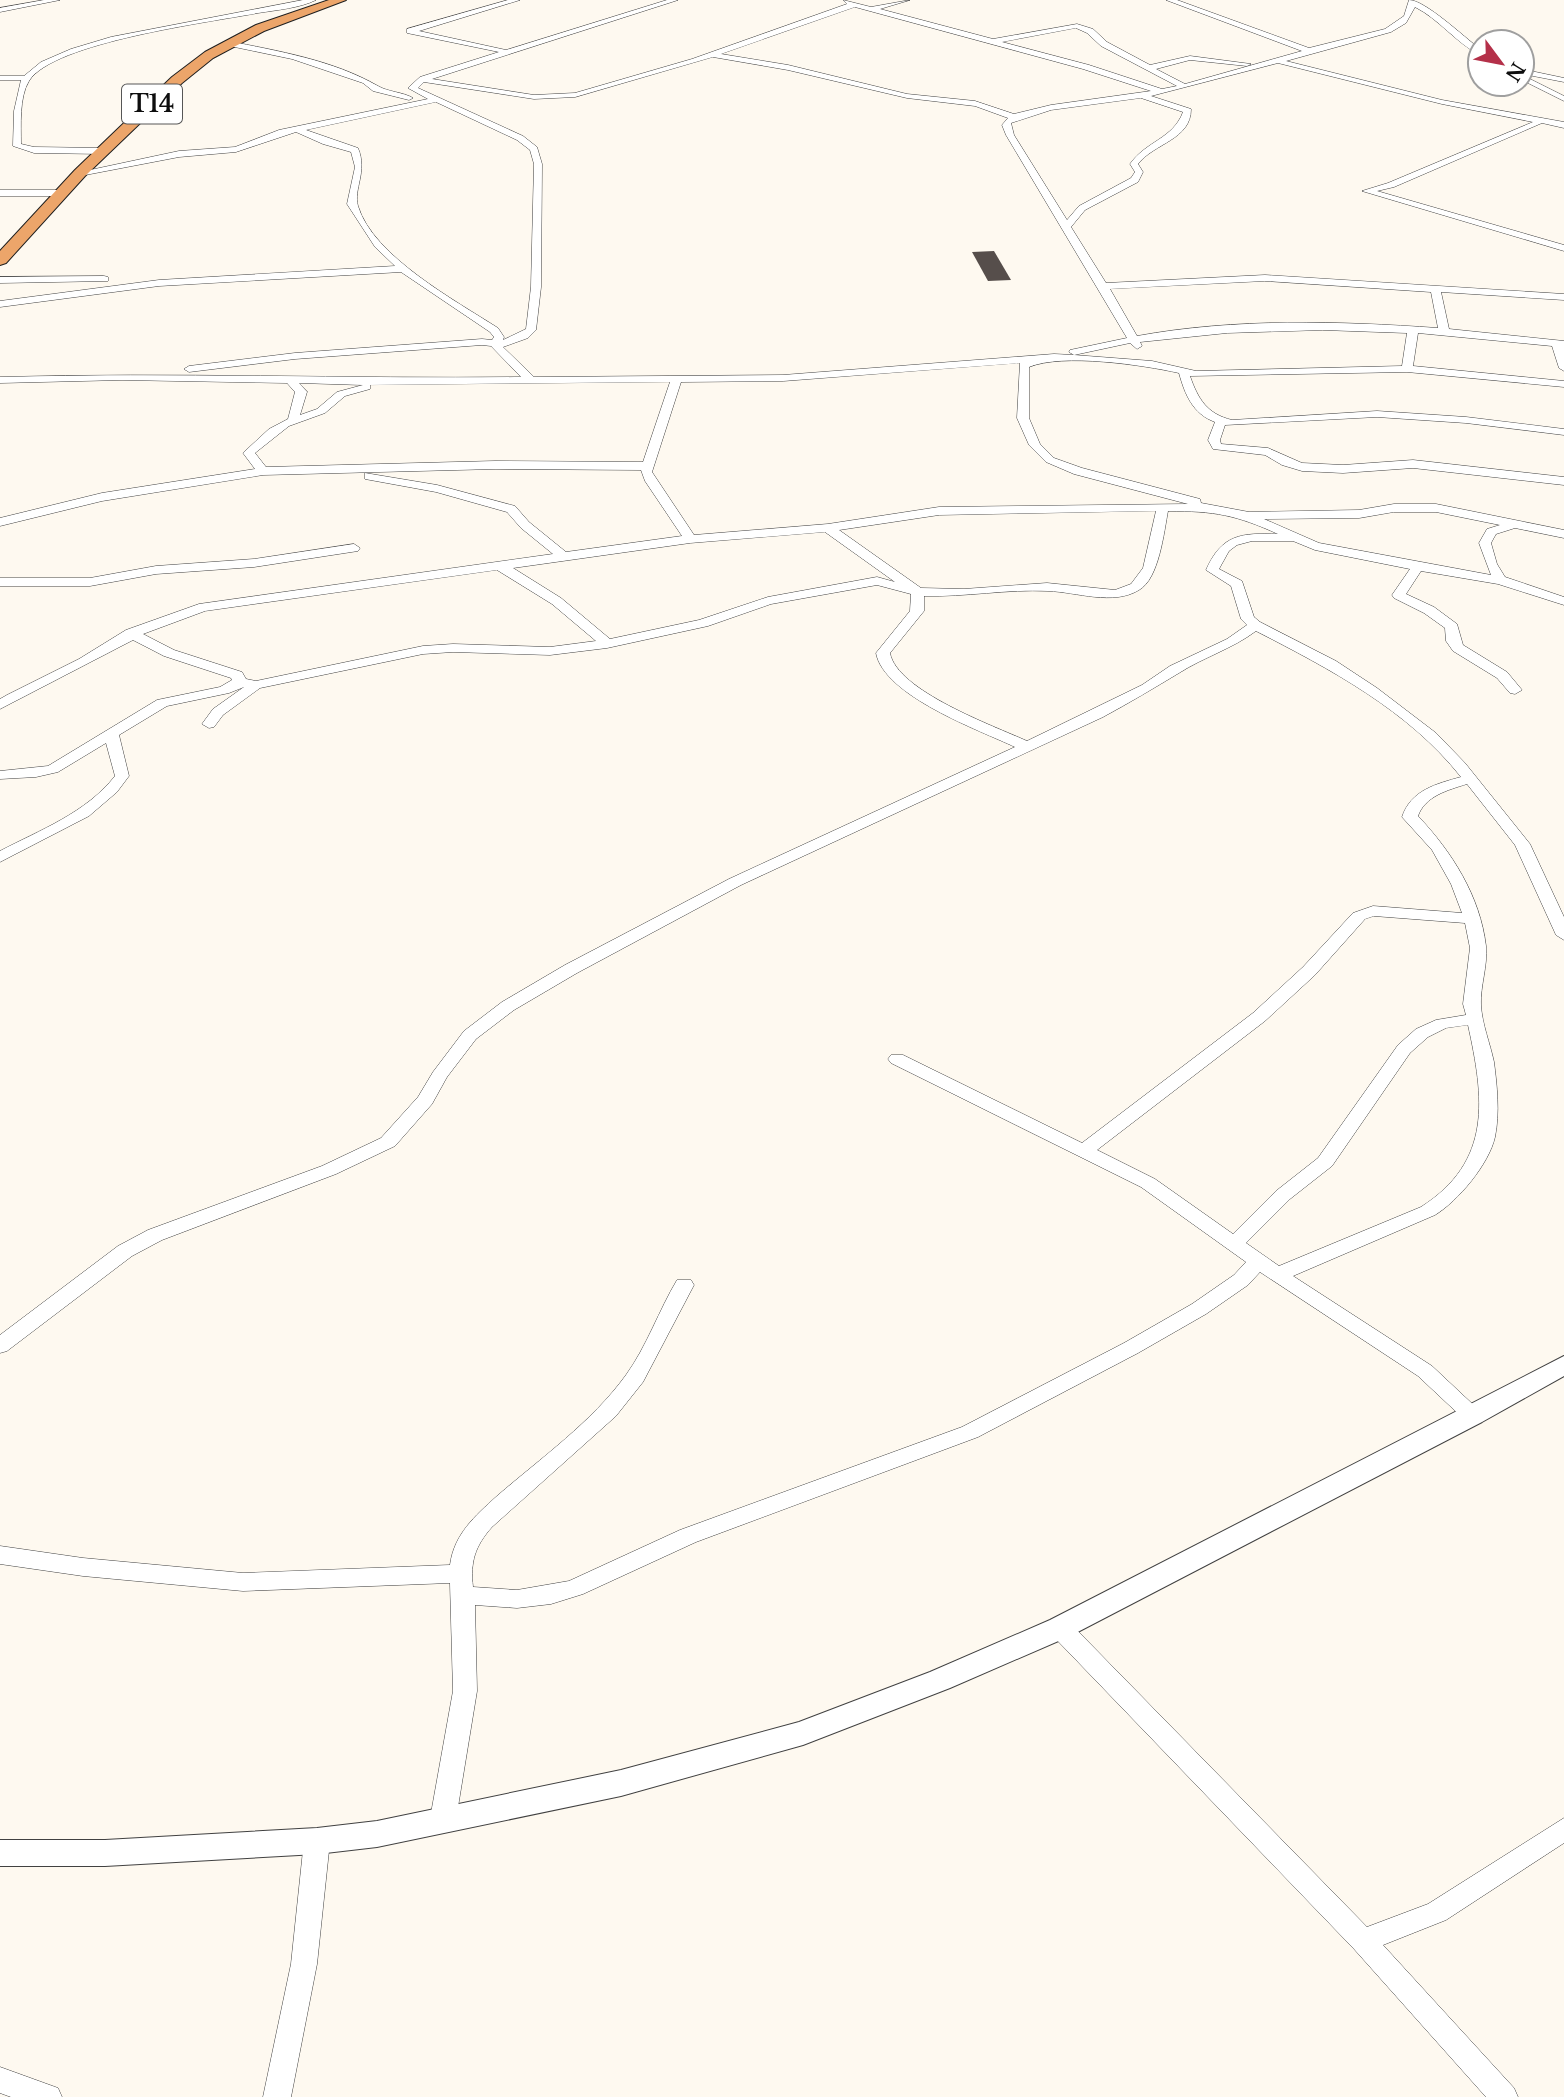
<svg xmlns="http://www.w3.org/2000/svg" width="1564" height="2097" viewBox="0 0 1564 2097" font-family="'Libre Baskerville',serif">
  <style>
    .building { fill: #564e4b }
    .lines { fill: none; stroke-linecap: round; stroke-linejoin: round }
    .minor-casing { stroke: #414141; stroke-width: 1 }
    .tertiary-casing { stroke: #414141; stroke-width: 2 }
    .trunk-casing { stroke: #1f1f1f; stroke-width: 2 }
    .minor { fill: #fff; fill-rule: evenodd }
    .tertiary { fill: #fff; fill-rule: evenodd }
    .trunk { fill: #eca56a; fill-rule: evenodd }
    .labels { text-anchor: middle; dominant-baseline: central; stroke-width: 7; stroke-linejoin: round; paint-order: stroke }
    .shield { fill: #fff; stroke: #565656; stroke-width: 2 }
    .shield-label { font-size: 23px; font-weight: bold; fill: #0e0e0e }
  </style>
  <rect width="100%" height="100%" fill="#fef9f0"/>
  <!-- building -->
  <path class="building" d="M994,251L1011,280L988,281L972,252Z"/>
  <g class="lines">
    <!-- minor casing -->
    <g class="minor-casing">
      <g id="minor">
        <path d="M44,0H60L0,12V8Z"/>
        <path d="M303,0H316C300,8 277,10 258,13C212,22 53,42 29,81C19,97 21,126 21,144L34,147L105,148L109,151L105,154L34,153L13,146L14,111L21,80H0V76H24L41,62L71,49L111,37Z"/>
        <path d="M508,0H520L419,31L506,50L667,0H678L432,79L534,95L575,93L692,59L847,4L843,0L871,7L910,0L880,9L993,39L1077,24L1093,29L1107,42L1150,65L1190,56L1251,64L1247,66L1190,60L1156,69L1185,84L1302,51L1166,0H1177L1309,48L1385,29L1404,16L1409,0C1425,0 1464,37 1480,49V55C1456,43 1439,19 1415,7L1406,23L1391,32L1286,61L1442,100L1564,122V128L1542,123L1394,187L1377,191L1564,245V251L1362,191L1388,183L1533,122L1442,104L1278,63L1151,96L1191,109C1191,140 1154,143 1138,164L1143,172L1138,182L1085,210L1071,227L1106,283L1265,275L1564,294V300L1441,292L1449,329L1564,341V371L1559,368L1552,346L1418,333L1413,366L1564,381V387L1407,372L1190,376C1198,399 1207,414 1232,420L1377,411L1466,417L1564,429V435L1466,423L1377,417L1225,425L1220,440L1221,444L1268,448L1302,463L1343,465L1413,460L1564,477V485L1413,468L1343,473L1302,471L1282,465L1265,455L1213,449L1208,440L1215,422C1193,414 1185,395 1179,373C1143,365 1063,353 1029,367V418L1040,444L1054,458L1082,468L1200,499L1201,503L1249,512L1359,510L1394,504H1436L1564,530V538L1515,528L1496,534L1491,543L1497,564L1505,577L1564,597V605L1498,584L1421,571L1406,594L1434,607L1457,624L1463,645L1507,672L1522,690L1515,694L1510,693L1497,678L1453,651L1446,641L1445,628L1424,613L1394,598L1392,595L1410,569L1315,550L1293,541H1252L1237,545L1229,551L1219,569L1242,581L1254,617L1260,622L1336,661L1377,688L1436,733L1465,763L1530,844L1564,917V940L1556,935L1515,845L1467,784C1448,790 1425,796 1418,816C1452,852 1480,896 1486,946C1488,966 1480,986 1481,1005C1482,1024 1490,1043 1494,1062C1497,1085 1500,1113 1495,1137C1489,1164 1458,1201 1435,1215L1293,1276L1432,1366L1480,1411L1484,1416L1480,1421L1473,1424L1466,1421L1418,1376L1260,1272L1248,1285L1206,1314L1138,1353L978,1437L696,1542L583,1594L551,1604L517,1608L475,1605L477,1691L456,1819L452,1827L443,1830L434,1827L430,1819L453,1691L450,1583L243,1591L83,1576L0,1564V1546L83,1558L243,1573L450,1565C454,1534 475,1516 497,1496C541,1458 592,1422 626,1375C647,1346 659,1310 677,1280H691L694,1285L643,1382L616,1416L492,1527C475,1546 470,1562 473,1587L517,1590L569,1581L680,1530L962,1427L1124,1343L1192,1304L1234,1275L1246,1262L1141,1187L891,1063L888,1059L891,1055H903L1082,1143L1253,1013L1303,967L1353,913L1373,906L1462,913L1451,884L1432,850L1402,817C1411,790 1436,784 1461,777C1408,710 1330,669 1256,631C1232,649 1204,657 1179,673C1154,688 1129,703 1103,717L741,885L577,973L514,1010L476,1039L447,1077L432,1104L395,1146L336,1174L162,1240L132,1256L7,1351L0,1353V1335L118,1246L148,1230L322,1166L381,1138L418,1097L433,1072L464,1031L502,1002L565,965L729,879L1015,747C979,730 884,696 876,653L910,611L911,594L877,585L771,604L708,626L607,648L550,655L453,652L423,654L260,688L223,715L214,727L209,728L202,724L213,709L244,687L229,693L167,706L119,735L129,776L117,792L89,816L0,862V851C40,830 86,813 115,776L106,743L58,772L36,777L0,779V771L48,766L157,700L220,687L232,680L231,678L164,656L133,640L0,709V699L7,695L79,659L126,630L199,604L553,554L521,528L507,512L436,492L365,479V473L437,485L515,506L529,522L566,552L682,536L645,481L641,470L495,469L263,475L102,501L0,526V518L102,493L255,469L243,453L269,429L288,419L295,392L287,383L122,380L0,383V377C174,372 347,379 521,377L491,346L482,345L295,359L189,372L184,369L189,366L295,353L482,339L492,340L494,337L490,332L401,272L159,286L0,307V301L159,280L395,266L375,247L347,204L355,167L351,152L323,144L296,132L236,152L179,157L80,176L76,173L179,151L235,147L279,130L428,99L408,88L420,77L499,52L407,33V29ZM855,7L1083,69L1151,91L1051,105L1014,114L975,101L907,94L788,65L721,54ZM1076,28L1087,33L1101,46L1177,86L1162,89L1089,65L1002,42ZM713,57L788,70L907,98L975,106L1008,118L1002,125L1006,135L1127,338L1070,350L1069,352L1074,355L1054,354L783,375L534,377L503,347L528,338L536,330L541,287L542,164L537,147L523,136L418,88L424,82L534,99L575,97ZM1141,98L1183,112C1173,139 1146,141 1130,164L1135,172L1131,178L1079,206L1067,220L1014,135L1011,123L1051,110ZM436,102L517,140L530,150L534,164L531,287L526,329L503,340L504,337L498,328C456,301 373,256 358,206C353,189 368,172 358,148L306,130ZM1265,281L1431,292L1438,328C1339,321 1235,318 1137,336L1110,289ZM1323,330L1407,333L1402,366L1196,371L1152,361L1074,355L1130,343L1137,349L1142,346L1140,342L1227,333ZM1020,363L1017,418L1029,445L1046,462L1074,474L1188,504L939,507L828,524L694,535L652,472L681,382L783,381ZM670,382L643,462L495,461L266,467L255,453L289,426L325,413L345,396L370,389V385ZM299,383L363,385L337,392L317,409L300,415L307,392ZM1156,511L1143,568L1131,584L1115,590L1047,583L964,589L921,588L839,530L939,515ZM1168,511C1215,511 1236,515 1278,534C1241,533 1222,534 1206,570L1231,586L1241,619L1247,625L1227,639L1170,666L1142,685L1027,741C994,726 897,691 890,653L924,611V596C966,597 1007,589 1048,591C1077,592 1113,606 1139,590C1159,579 1164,532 1168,511ZM1394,512H1436L1500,525L1487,529L1479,543L1491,575L1319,543L1264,519L1359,518ZM825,532L895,582L877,577L768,597L699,620L610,639L561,598L513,568L690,543ZM497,570L552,604L596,641L550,647L453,644L423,646L256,681L246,679L242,672L174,650L143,634L205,611ZM1374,916L1465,923L1470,948L1463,1004L1466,1015L1436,1020L1416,1029L1398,1045L1318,1158L1276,1191L1233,1234L1155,1179L1097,1150L1265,1021L1315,975L1365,919ZM1468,1025C1484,1098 1493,1161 1421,1207L1279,1266L1246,1243L1290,1199L1332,1166L1410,1053L1428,1037L1446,1028Z"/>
        <path d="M228,41C278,51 333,60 378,86C388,92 403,92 413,98L409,100L373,91L363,83L292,59L225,45Z"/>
        <path d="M1526,70L1564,78V82L1523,74Z"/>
        <path d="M1522,75L1564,96V101L1522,80Z"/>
        <path d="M0,190H60L65,193L60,196H0Z"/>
        <path d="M104,276L108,277V281L0,283V277Z"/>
        <path d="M354,544L360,548L358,551L254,567L156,574L90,586H0V578H90L156,566L254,559Z"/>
        <path d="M1060,1619L1068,1621L1367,1927L1428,1904L1564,1818V1843L1446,1920L1383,1945L1514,2088L1518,2097H1486L1354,1949L1052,1635L1048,1628L1052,1621Z"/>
        <path d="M317,1830L326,1833L330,1841L317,1964L291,2097H263L291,1964L304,1841L308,1833Z"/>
        <path d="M0,2067L58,2088L62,2097H11L0,2093Z"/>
      </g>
    </g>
    <!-- tertiary casing -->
    <g class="tertiary-casing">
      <path id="tertiary" d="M1564,1356V1376L1482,1422L1070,1636L950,1688L803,1745L621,1796L377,1847L317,1854L105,1866H0V1840H105L317,1828L377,1821L621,1770L799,1722L930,1672L1050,1620Z"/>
    </g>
    <!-- trunk casing -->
    <g class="trunk-casing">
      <path id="trunk" d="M329,0H346L264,31L213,58L182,83L85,176L6,263L0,265V251L75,170L172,77L205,52L256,25Z"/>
    </g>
    <!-- minor -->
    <use href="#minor" class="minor"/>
    <!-- tertiary -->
    <use href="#tertiary" class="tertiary"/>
    <!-- trunk -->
    <use href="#trunk" class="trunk"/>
  </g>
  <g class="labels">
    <!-- shield labels -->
    <rect class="shield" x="122" y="84.5" width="60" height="39" rx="5"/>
    <g class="shield-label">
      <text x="152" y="104">T14</text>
    </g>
  </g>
  <!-- north arrow -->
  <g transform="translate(1501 63) rotate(122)"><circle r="33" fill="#ffffff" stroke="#9f9f9f" stroke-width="2"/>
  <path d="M0-5L12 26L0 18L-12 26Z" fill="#b43049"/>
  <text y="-10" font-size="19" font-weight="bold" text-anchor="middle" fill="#0e0e0e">N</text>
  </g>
</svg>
